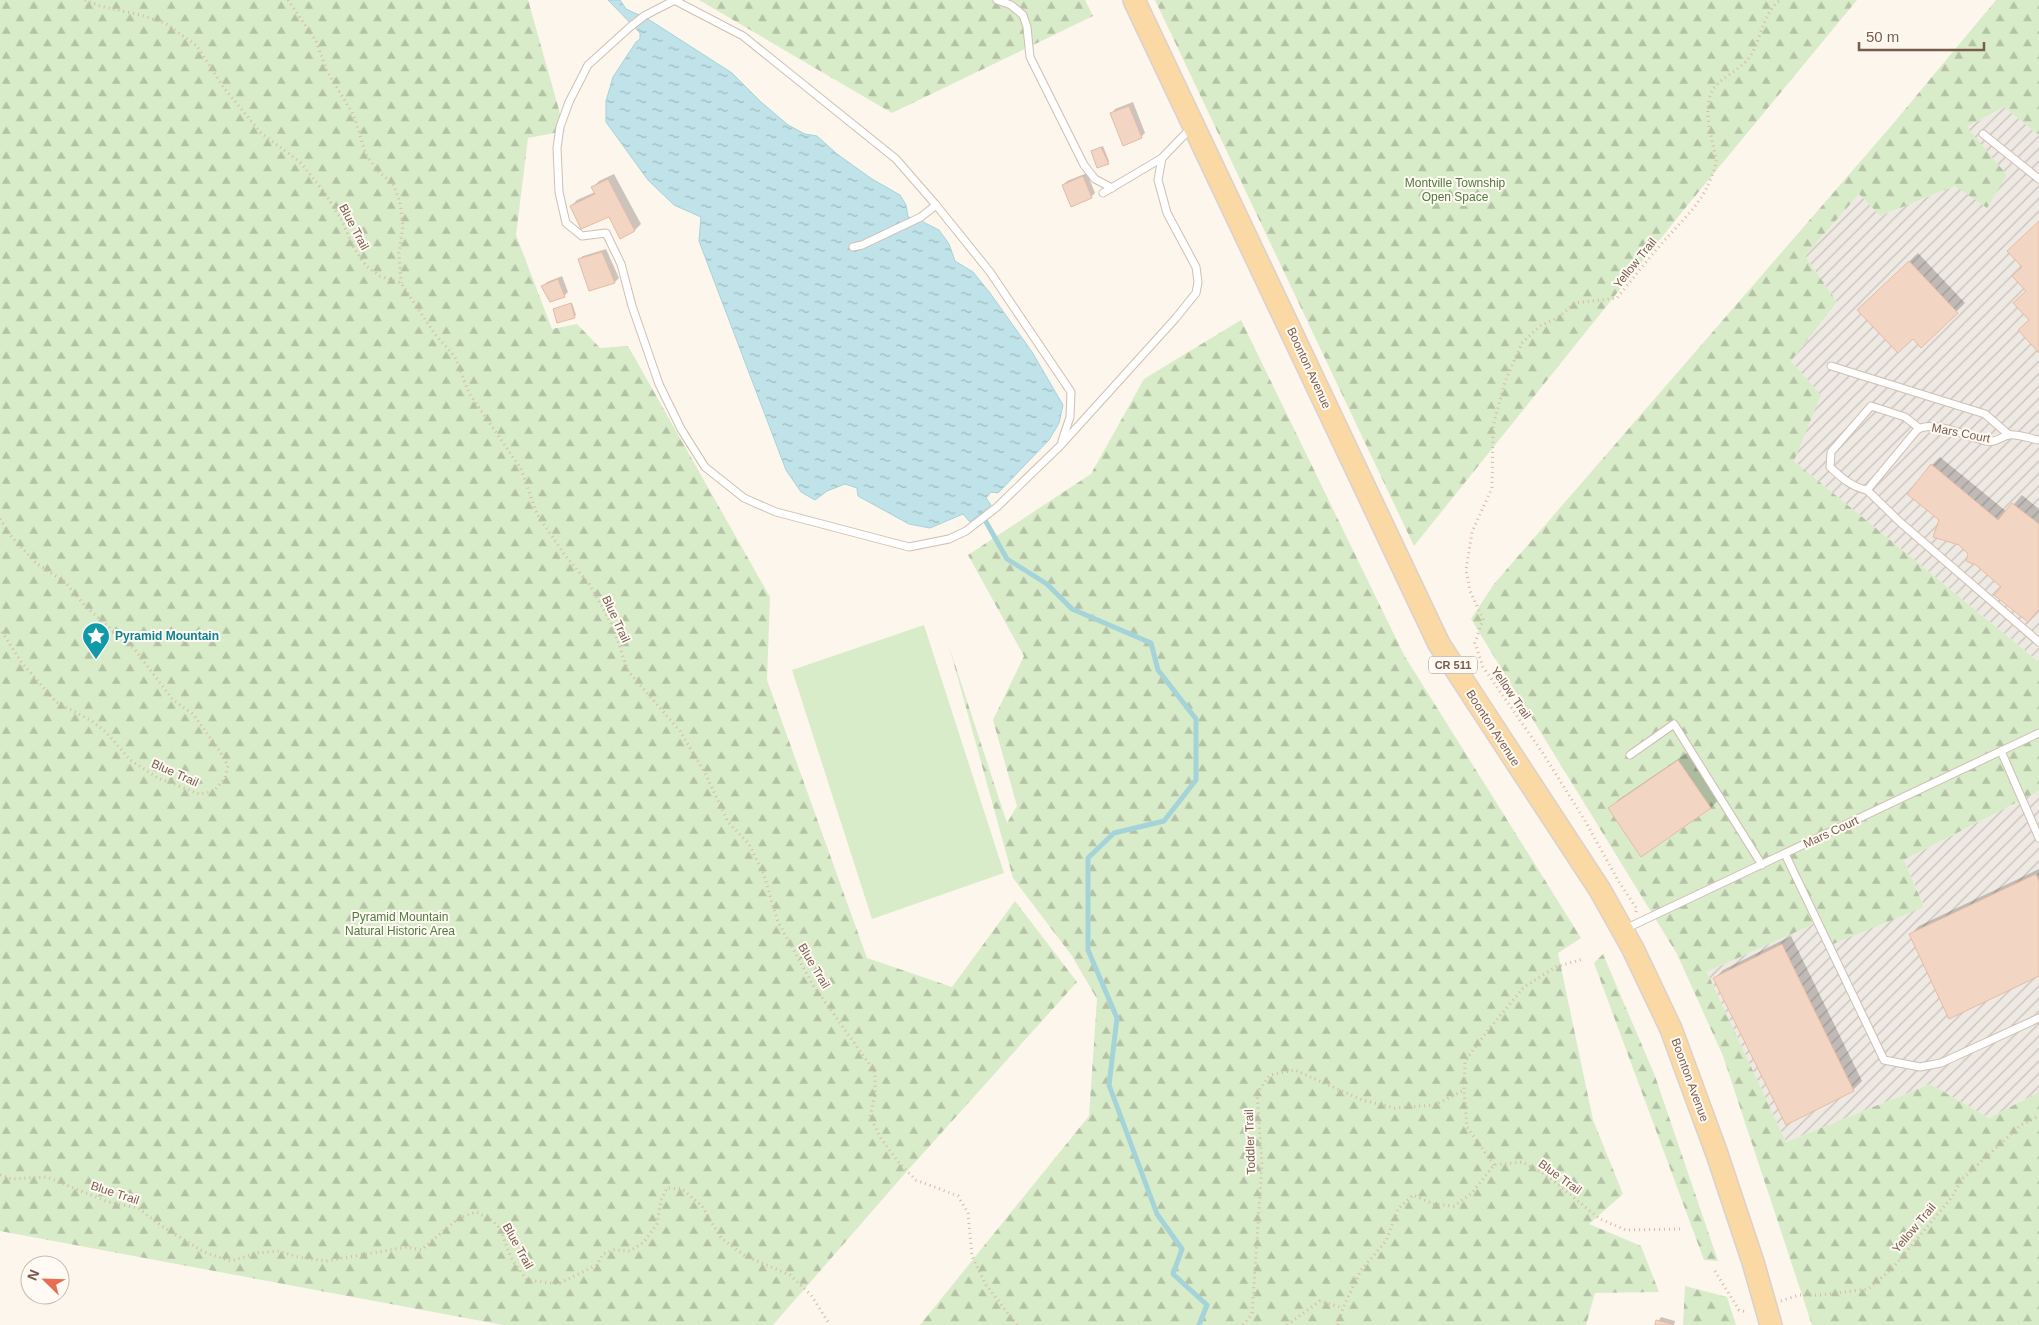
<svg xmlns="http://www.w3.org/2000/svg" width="2039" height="1325" viewBox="0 0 2039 1325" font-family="Arial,sans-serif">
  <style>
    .industrial { fill: url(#industrial-furrows) }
    .green { fill: #d8ecc9 }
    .forest { fill: url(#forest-firs) }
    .water { fill: url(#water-ripples); stroke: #a5d3da }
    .shadow { fill: #0003 }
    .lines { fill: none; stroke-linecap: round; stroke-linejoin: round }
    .stream { stroke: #a5d3da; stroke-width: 5 }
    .building { fill: #f3d5c3; stroke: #e6bba3 }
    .lane-casing { stroke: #d1beb0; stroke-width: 9 }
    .primary-casing { stroke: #dad1cd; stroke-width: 24 }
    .path { stroke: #d9b8a5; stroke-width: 3; stroke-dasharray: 1 4; stroke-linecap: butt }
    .lane { stroke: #fff; stroke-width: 7 }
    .primary { stroke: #fbd9a5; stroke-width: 21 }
    .labels { text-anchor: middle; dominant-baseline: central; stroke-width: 4; stroke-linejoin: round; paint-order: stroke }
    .shield { fill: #fffaf3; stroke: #a28b7f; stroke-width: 1 }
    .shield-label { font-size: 11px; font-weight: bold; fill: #7a5c4d }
    .park-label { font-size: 12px; fill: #537a41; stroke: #fffaf3 }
    .street-label { font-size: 12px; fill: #7a5c4d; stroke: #fffaf3 }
    .culture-label { font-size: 12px; font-weight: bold; fill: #0d838f; stroke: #fffaf3; text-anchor: start }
  </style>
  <defs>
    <pattern id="industrial-furrows" width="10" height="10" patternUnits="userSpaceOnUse" patternTransform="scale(1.25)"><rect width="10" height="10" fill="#efe9e4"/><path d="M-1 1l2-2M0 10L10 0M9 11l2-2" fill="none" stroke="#c7c0bb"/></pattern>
    <pattern id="forest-firs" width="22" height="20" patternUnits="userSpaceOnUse" patternTransform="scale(1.25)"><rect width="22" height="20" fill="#d8ecc9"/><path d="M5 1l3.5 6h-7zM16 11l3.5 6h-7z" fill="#b4c2a5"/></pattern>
    <pattern id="water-ripples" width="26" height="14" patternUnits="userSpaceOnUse" patternTransform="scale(1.25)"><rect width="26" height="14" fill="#bfe3e8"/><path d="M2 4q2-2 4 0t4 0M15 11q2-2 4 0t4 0" fill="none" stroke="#a0bbbe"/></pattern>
  </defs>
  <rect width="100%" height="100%" fill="#fdf6ec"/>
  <!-- industrial -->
  <g class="industrial">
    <path d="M2004,107L2039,136V662L1794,461L1820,395L1791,361L1837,302L1805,256L1859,194L1880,216L1955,186L2007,175L1966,128Z"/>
    <path d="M2039,791V1092L1989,1118L1930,1084L1786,1142L1707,972L1821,920L1924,906L1904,860Z"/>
  </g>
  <!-- green -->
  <path class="green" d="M924,625L1004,873L872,919L792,670Z"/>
  <!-- forest -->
  <g class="forest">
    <path d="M0,0H528L565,131L528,138L516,235L552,329L577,324L600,348L628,346L770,597L767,680L867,958L952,987L1015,901L1077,982L908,1170L773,1325H503L0,1231Z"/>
    <path d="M699,0H1085L1093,16L892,113Z"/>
    <path d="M1155,0H1857L1682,212L1414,546Z"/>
    <path d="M1996,0H2039V136L2004,107L1967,127L2007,175L1987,208L1955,186L1880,216L1859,194L1805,256L1837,302L1791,361L1821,395L1794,461L2039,662V791L1904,860L1924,907L1833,944L1820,921L1707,972L1786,1142L1930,1084L1989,1118L2039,1092V1325H1812L1723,1056L1677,954L1471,619L1494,584L1892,125Z"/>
    <path d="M1241,320L1404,655L1581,938L1558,953L1593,1120L1623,1194L1589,1224L1641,1246L1659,1292L1595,1293L1586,1325H920L1089,1116L1097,999L1072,956L1013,878L949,646L1007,823L1017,806L993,720L1024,656L968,555L1091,474L1144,379Z"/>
    <path d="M1603,954L1655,1076L1718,1261L1704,1260L1594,963Z"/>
    <path d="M1685,1286L1727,1297L1736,1325H1683Z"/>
  </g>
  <!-- water -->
  <path class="water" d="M608,0H620L626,9L648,19L732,73L761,102L788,125L805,134L817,136L837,154L872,179L900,195L906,205L908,217L917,219L939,230L949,244L955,261L973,272L990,293L1032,352L1063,405L1059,423L1049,440L998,493L991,492L986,498L991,505L970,522L963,514L930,528L909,524L858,496L857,488L845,484L827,491L815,500L801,492L786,470L699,241L701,217L674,205L648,180L606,122V101L613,77L636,42L640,39V33Z"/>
  <!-- shadow -->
  <g class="shadow">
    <path d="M1133,102L1145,133L1141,137L1112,113L1115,109Z"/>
    <path d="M1103,146L1109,161L1108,163L1094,150Z"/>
    <path d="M1087,173L1095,193L1091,197L1063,185L1067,181Z"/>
    <path d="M614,174L641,224L635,230L609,216L571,206L577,200L595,192L593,187L599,181Z"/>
    <path d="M606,249L619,278L615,282L590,289L579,259L583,256Z"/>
    <path d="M1918,253L1965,303L1921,346L1913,337L1859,310Z"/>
    <path d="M562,276L568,292L564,296L543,286L547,282Z"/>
    <path d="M572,303L576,315L574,317L554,309Z"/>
    <path d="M1940,457L2007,512L2022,495L2039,509V609L2028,621L2003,587L1969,553L1940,520L1932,465Z"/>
    <path d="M1687,753L1719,799L1711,808L1610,809L1618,800Z"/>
    <path d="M2039,869V975L1910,935L1919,926Z"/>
    <path d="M1791,936L1862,1081L1853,1090L1786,1123L1715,978L1723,970Z"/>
    <path d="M1661,1317L1675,1321L1674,1325H1656Z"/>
  </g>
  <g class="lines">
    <!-- stream -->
    <path class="stream" d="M981,513L1007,559L1047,584L1072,609L1151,643L1158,670L1196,719V780L1164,821L1114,833L1088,858V950L1117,1018L1109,1085L1157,1214L1182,1249L1173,1274L1207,1305L1199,1325"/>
  </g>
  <!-- building -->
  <g class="building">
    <path d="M1129,106L1142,138L1123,146L1110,113Z"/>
    <path d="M1101,147L1109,164L1097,168L1091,151Z"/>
    <path d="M1083,176L1092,198L1071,207L1062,185Z"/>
    <path d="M608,179L635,231L620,239L609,217L581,229L570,206L595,194L591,187Z"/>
    <path d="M2039,221V353L2018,330L2029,320L2013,303L2026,291L2012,276L2022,267L2007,251Z"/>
    <path d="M602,252L615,283L589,291L578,259Z"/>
    <path d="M1909,261L1958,313L1921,348L1913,339L1898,353L1857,310Z"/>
    <path d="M558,279L565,297L550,302L541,286Z"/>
    <path d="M571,303L575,318L557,323L553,309Z"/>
    <path d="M1931,464L1998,520L2012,503L2039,524V609L2028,622L1994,595L2001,587L1976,565L1966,561L1968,554L1959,545L1933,537L1939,520L1907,494Z"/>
    <path d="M1678,760L1711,808L1641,857L1608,808Z"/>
    <path d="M2036,874L2039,881V976L1949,1019L1909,934Z"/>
    <path d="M1782,944L1854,1091L1786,1125L1713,978Z"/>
    <path d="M1656,1320L1672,1324V1325H1655Z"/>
  </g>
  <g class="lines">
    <!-- lane casing -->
    <g class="lane-casing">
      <g id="lane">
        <path d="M674,0L743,36L896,159L936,205L990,272L1071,392L1070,417L1062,441"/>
        <path d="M675,0L644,16L630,27L588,65L569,102L560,127L557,148L559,192L566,223L582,236L606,233L621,264L632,306L659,384L681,429L705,467L744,498L776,512L909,547L949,539L966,531L997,507L1060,446L1175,319L1196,293L1198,282L1196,267L1167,213L1158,180L1162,158"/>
        <path d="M997,0L1011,5L1023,15L1027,27L1030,57L1084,165L1095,179L1112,188"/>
        <path d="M1983,134L2039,179"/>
        <path d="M1103,193L1162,158L1191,128"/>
        <path d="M853,247L862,245L921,217L936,205"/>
        <path d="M1831,366L1985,414L2009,435"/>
        <path d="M2039,440C2031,439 2016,433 2008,435C2000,438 1994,443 1986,441C1968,437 1933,419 1917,430L1867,490L1901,523L2039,642"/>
        <path d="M1867,490C1851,487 1841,477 1830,467L1831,452L1871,406L1905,417L1919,428"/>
        <path d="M2001,751L2039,838"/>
        <path d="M1630,755L1674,724L1762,865"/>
        <path d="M1785,854L1884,1060L1920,1067L1941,1063L2039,1018"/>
        <path d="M1625,929L2039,733"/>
      </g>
    </g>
    <!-- primary casing -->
    <g class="primary-casing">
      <path id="primary" d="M1134,0L1439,644L1600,890L1633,949L1671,1029L1717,1154L1753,1262L1771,1325"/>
    </g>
    <!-- path -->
    <g class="path">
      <path d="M85,0L100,6L140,15L165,23L197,46L224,88L261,133L300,162L325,193L342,221L354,248L366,266L380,276L401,283L434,333L455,357L469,393L521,469L537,514L564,554L590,585L613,627L628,671L680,731L706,775L728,822L749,844L764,875L778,922L813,985L875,1072V1094L870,1117L882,1140L900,1164L916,1180L958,1196L968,1213L972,1256L986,1285L1017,1325"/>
      <path d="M288,0L316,41L327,71L354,116L366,155L377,170L393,184L400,202L403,226L399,253L401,283"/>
      <path d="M0,519L12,537L36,563L65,582L86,607L136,651L173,700L193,714L219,750L228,766L225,778L213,792L199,794L158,778L130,760L107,733L92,721L56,702L22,663L0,629"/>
      <path d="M1636,912L1637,909L1619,882L1584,819L1542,752L1483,667L1475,643L1483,619L1470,591L1466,570L1472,532L1492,488L1493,426L1505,382L1522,343L1540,326L1559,317L1575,303L1617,298C1633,279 1647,260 1663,242C1679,224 1698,207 1708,185C1711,179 1716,167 1716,160C1713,139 1705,121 1709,100C1713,77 1742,73 1752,53C1762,35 1763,14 1780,0"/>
      <path d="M1494,1165L1467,1127L1464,1090L1465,1061L1485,1034L1524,987L1556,967L1583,959"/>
      <path d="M0,1175L12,1179L47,1177L108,1202L138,1208L160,1225L204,1252L230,1261L258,1253L279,1251L298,1257L326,1261L407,1247L421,1250L459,1218L476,1212C506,1226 499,1231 511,1257C515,1265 522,1273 527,1280L558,1284L597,1265L603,1254L614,1250L630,1251L644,1242L657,1224L661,1200L667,1188L682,1189L702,1206L721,1238L745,1256L790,1275L811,1295L830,1325"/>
      <path d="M1715,1271L1739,1310L1747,1312"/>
      <path d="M1781,1301L1799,1295H1821L1868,1289L1892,1269L1952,1197L1961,1180L2021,1125L2039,1116"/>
      <path d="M1243,1325L1252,1314L1262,1164L1257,1093L1270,1075L1295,1070L1362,1100L1395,1108L1435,1105L1464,1090"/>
      <path d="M1287,1325L1320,1301L1343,1308"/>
      <path d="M1338,1325L1343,1308L1361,1270L1386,1241L1398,1209L1413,1195L1433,1204L1454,1206L1472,1193L1494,1165L1522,1162L1546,1175L1600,1219L1626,1230L1682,1229"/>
    </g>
    <!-- lane -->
    <use href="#lane" class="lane"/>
    <!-- primary -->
    <use href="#primary" class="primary"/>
  </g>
  <!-- icons -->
  <defs>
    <g id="sight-pin" transform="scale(1.4375)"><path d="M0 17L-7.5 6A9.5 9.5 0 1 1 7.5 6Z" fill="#0f9aa8" stroke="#fffaf3"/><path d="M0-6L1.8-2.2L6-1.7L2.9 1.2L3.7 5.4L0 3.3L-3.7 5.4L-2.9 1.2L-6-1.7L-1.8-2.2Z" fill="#fff"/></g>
  </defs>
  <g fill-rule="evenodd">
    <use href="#sight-pin" x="96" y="636"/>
  </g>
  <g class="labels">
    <!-- shield labels -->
    <rect class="shield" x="1429" y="656.5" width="48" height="17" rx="4"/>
    <g class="shield-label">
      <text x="1453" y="665">CR 511</text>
    </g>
    <!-- park labels -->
    <g class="park-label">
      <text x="1455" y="183">Montville Township<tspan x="1455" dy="14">Open Space</tspan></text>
      <text x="400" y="917">Pyramid Mountain<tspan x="400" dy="14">Natural Historic Area</tspan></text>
    </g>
    <!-- street labels -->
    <g class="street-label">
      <text transform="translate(354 227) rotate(62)">Blue Trail</text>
      <text transform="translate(1635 263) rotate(-51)">Yellow Trail</text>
      <text transform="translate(1309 368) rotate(65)">Boonton Avenue</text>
      <text transform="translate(1961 433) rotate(11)">Mars Court</text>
      <text transform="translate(616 619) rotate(65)">Blue Trail</text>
      <text transform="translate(1511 693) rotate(55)">Yellow Trail</text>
      <text transform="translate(1493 728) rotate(57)">Boonton Avenue</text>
      <text transform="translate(175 773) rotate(24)">Blue Trail</text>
      <text transform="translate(1831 832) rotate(-25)">Mars Court</text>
      <text transform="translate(814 966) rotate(59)">Blue Trail</text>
      <text transform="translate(1690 1080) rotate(70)">Boonton Avenue</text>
      <text transform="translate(1250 1142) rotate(-92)">Toddler Trail</text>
      <text transform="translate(1560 1177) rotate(36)">Blue Trail</text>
      <text transform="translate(115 1193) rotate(18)">Blue Trail</text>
      <text transform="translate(1914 1228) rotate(-50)">Yellow Trail</text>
      <text transform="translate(518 1246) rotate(61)">Blue Trail</text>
    </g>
    <!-- culture labels -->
    <g class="culture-label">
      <text x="115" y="636">Pyramid Mountain</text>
    </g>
  </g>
  <!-- north arrow -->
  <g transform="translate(45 1280) rotate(293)"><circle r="24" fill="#fffaf3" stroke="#cabbb1"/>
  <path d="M0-4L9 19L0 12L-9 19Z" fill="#e76f51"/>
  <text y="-8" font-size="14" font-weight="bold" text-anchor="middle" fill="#7a5c4d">N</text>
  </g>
  <!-- scale -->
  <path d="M1859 42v8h125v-8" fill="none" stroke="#7a5c4d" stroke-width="2.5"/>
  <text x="1866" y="42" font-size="15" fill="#7a5c4d" stroke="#fffaf3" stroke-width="4" paint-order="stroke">50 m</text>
</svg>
